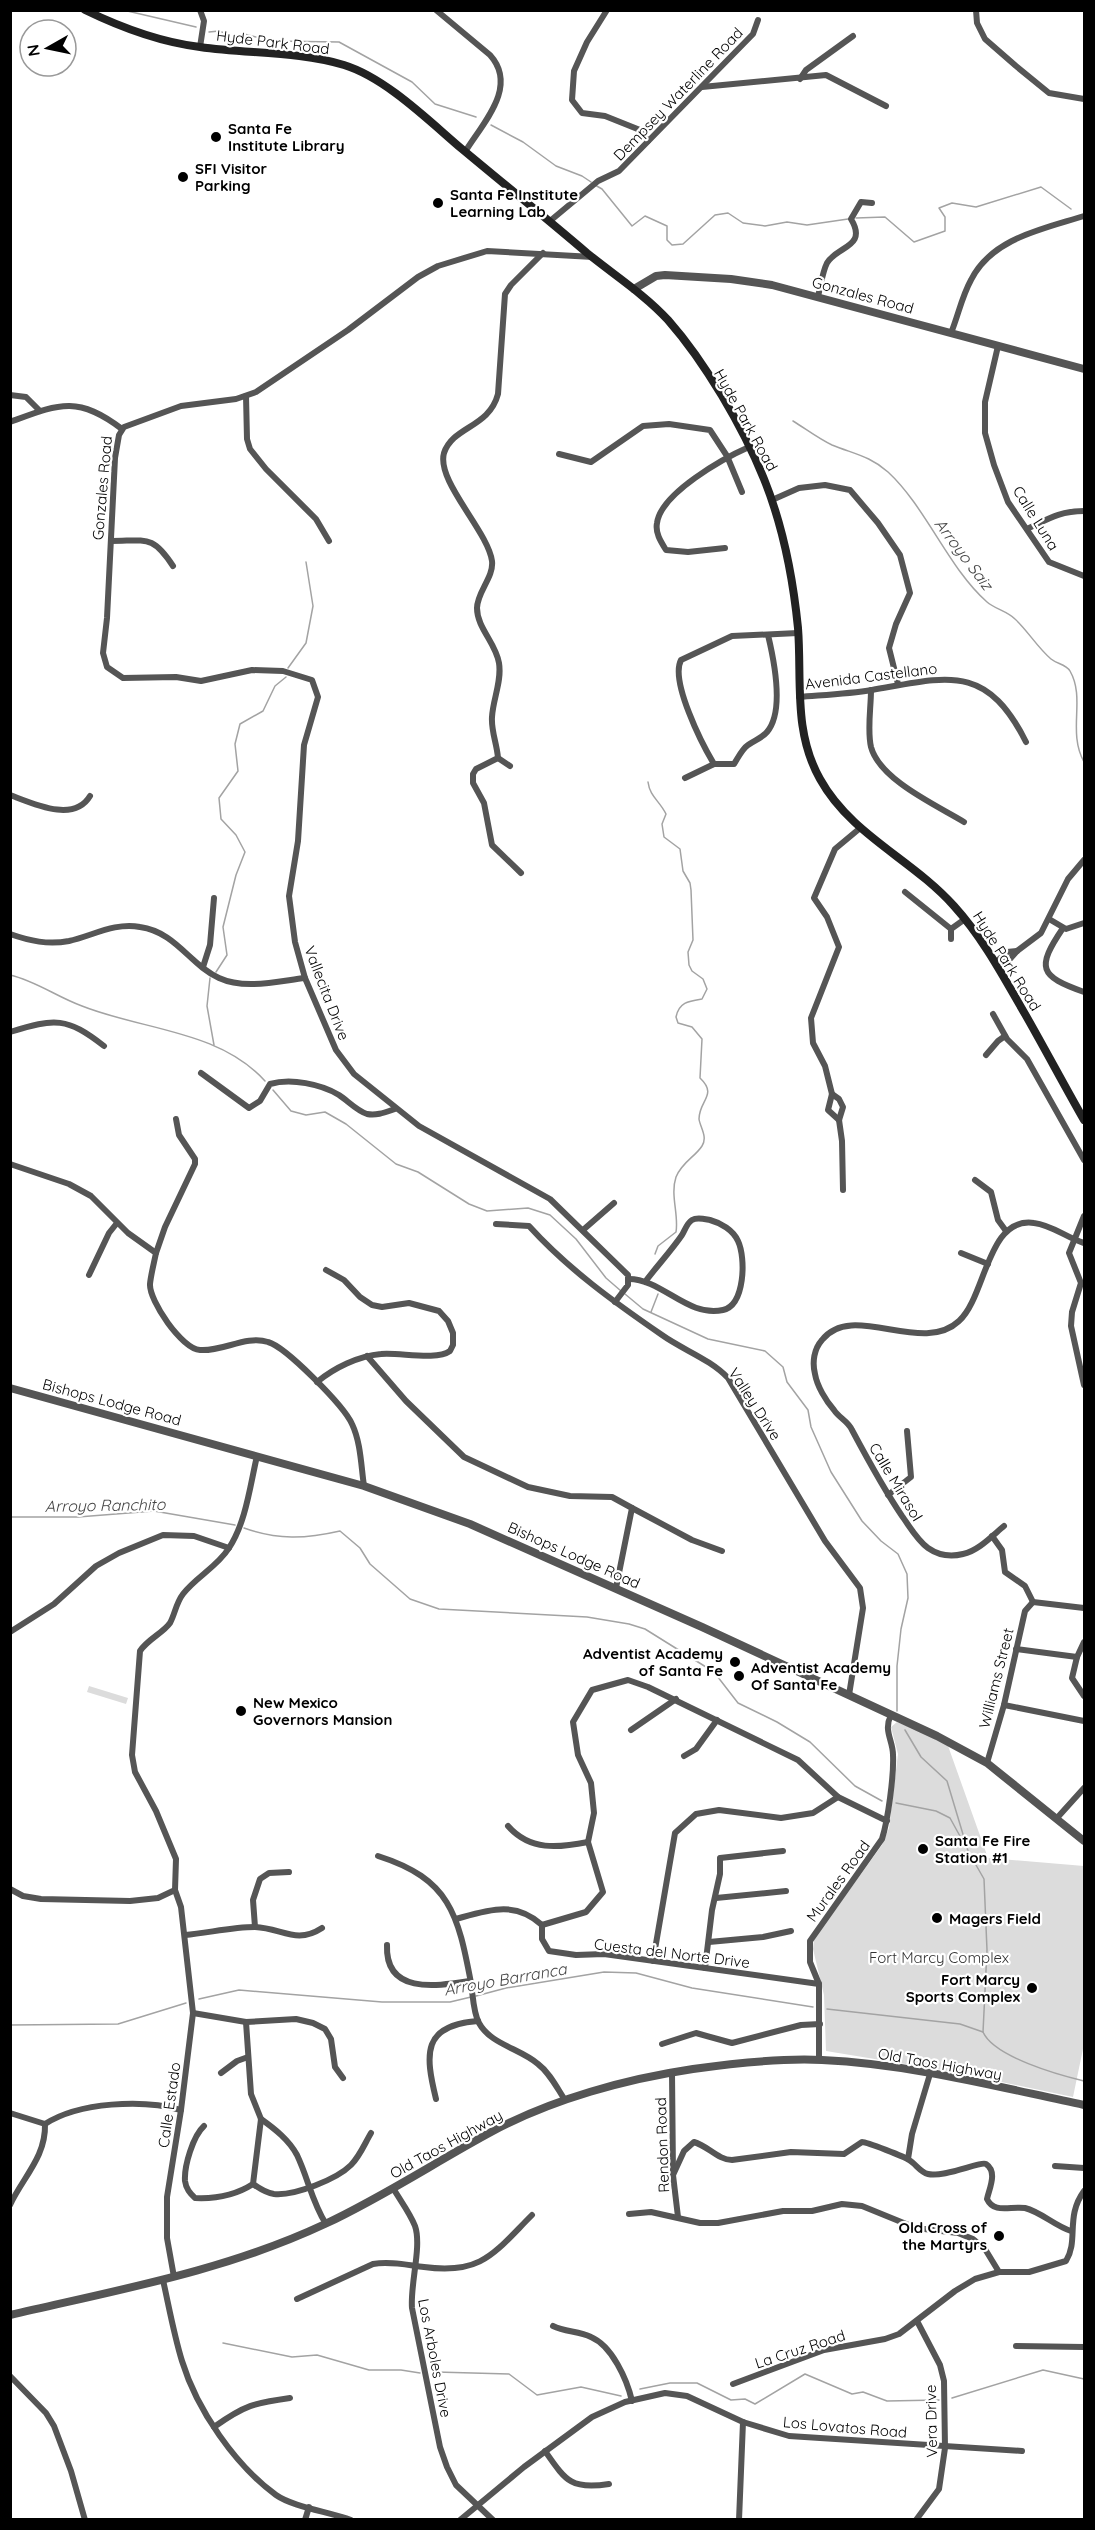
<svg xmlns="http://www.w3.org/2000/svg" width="1095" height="2530" viewBox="0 0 1095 2530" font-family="Quicksand,sans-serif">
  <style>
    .green { fill: #dcdcdc }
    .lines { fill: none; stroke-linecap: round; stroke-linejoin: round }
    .stream { stroke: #a3a3a3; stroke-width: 1.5 }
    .minor { stroke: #555; stroke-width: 6 }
    .tertiary { stroke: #555; stroke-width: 8 }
    .secondary { stroke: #222; stroke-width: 8 }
    .poi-dot { fill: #000; stroke: #fff; stroke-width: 2 }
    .labels { text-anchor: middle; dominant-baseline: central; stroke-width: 4.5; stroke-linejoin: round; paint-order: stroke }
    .street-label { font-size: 15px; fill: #000; stroke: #fff }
    .poi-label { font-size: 15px; font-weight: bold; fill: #000; stroke: #fff; text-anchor: start }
    .park-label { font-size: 15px; fill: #333; stroke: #fff }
    .water-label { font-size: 16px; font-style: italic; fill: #444; stroke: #fff }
  </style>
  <rect width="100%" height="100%" fill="#fff"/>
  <!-- green -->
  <g class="green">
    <path d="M89,1686L128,1698L126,1704L87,1692Z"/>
    <path d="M897,1722L947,1743L988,1858L1084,1866V2044L1073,2097L954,2072L826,2051L824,1995L813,1949L814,1939L821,1926L830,1917L882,1845L889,1828L898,1754L891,1727Z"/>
  </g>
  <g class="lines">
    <!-- stream -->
    <g class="stream">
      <path d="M123,10L196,27"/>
      <path d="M209,32L219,31L232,36L244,34L272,41L339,42L412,82L435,104L476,117"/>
      <path d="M491,125L523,142L556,166L582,176L591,182"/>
      <path d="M595,185L602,189L632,226L645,216L667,226V240L672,245L683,244L715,215L728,213L743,223L765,226L787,222L807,225L848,219"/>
      <path d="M856,218L885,217L914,242L945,231V217L939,208L952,203L976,207L1041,187L1071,209"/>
      <path d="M793,421C806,429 819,439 832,445C854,454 870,456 888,472C926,507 949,569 987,602C995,609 1007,611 1015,619C1028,631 1037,647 1051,659C1057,664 1066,664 1070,671C1086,699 1067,731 1084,762"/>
      <path d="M288,668L306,643L313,606L306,562"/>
      <path d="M648,782C650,797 659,800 666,814L662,824L664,837L680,849L683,871L690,883L691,890L693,940L688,952L689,965L692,971L703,979L707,989L702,999C689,1001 679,1002 676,1017L678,1023L692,1027L702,1039L700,1078C718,1095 699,1100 699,1119C700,1127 708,1137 702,1146C695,1157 682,1162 676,1177C670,1195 679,1215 676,1232L658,1246L655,1254"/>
      <path d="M216,972L227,955L223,927L236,875L245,852L236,835L221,819L219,798L238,771L235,744L240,724L263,711L275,686L286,677"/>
      <path d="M10,975C36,981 57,997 82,1006C142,1030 219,1030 265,1081"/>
      <path d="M210,978L207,1006L214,1045"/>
      <path d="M273,1090L291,1111L306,1115L325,1112L346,1124L396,1164L418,1172L469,1204L487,1211L528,1208L550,1215L576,1239L606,1278L621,1291"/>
      <path d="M625,1294L643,1309L708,1339L765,1351L783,1367L787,1382L808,1410L811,1427L831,1472L862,1521L881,1541L898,1554L907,1574L908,1598L901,1629L897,1666V1711"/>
      <path d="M651,1312L658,1294"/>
      <path d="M10,1517H78L154,1511L235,1525"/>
      <path d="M244,1528C278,1540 305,1539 340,1531L360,1548L370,1564L410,1599L439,1609L587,1617L629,1624L645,1629L714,1672L738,1703L777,1722L810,1742L855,1786L882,1801"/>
      <path d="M905,1730L921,1757L947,1781L968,1851L984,1879L987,1950L983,2032C994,2057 1059,2075 1084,2081"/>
      <path d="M896,1803L936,1811L950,1818L966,1847"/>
      <path d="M476,1996L506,1988L604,1972L636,1973L692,1988L813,2007"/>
      <path d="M199,1999L239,1990L382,2002H450L471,1997"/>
      <path d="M827,2009L960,2024L983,2032"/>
      <path d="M10,2025L118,2024L186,2003"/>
      <path d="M223,2343L292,2357L317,2355L369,2370H401L420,2373"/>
      <path d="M436,2372L509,2374L537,2395L581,2387L621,2396"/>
      <path d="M640,2389L670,2383H697L731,2400L745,2399L755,2404L805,2374L852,2394L863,2392L887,2401L939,2400"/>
      <path d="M952,2398L1043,2370L1084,2379"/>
    </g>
    <!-- minor -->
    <g class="minor">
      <path d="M200,10L204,21L200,47"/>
      <path d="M436,10L490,55C519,87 482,124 465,152"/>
      <path d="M607,10L587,42L574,71L572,100L582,113L605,116L640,130L648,141"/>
      <path d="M976,10L977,23L985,39L1016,66L1049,93L1084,99"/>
      <path d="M800,79L806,70L853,36"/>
      <path d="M702,87L826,75L886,106"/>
      <path d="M550,221L598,181L619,171L753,34L758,20"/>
      <path d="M593,257L487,251L438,266L418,277L348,330L256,392L236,399L181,406L124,427L119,435L115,458L107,618L103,653L107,667L123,678L176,677L201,681L252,670L283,671L312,680L318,697L304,745L298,841L289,896L295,942L305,978L336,1050L354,1074L419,1126L550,1199L628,1275V1285L615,1302"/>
      <path d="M818,296C821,286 822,273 827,263C837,246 868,247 851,219L861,202L872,203"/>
      <path d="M951,333C958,316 962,296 971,280C992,238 1043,229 1084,216"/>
      <path d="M998,346L985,402V433L994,465L1008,502L1049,562L1084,576"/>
      <path d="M10,395L26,397L40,411"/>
      <path d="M246,396L247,439L250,449L266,469L316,519L329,541"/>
      <path d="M10,422C59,404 77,395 122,429"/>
      <path d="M559,454L591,462L643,426L669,424L710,430L727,456L742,492"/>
      <path d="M772,500L799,488L825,485L850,490L878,523L900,555L910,593L896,624L889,648L898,684"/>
      <path d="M1027,529C1048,519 1060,511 1084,511"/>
      <path d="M111,541C146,541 152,534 173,566"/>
      <path d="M725,548L688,552L666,550C661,542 655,533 657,523C661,493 724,458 749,447"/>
      <path d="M871,690C871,708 867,730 871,747C880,780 936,805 964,822"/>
      <path d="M799,697C823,695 848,694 872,690C947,677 986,662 1026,742"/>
      <path d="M498,758L510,766"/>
      <path d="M714,764C702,744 670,681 681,660L732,636L798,633"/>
      <path d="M685,778L714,764H734C738,758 742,749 748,745C755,740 762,738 767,732C785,711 774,660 768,635"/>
      <path d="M10,795C34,804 74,823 90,796"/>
      <path d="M521,873L492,845L484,803L473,783V774L476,769L498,758C497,744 491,731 492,717C493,699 502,681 499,663C496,643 477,628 477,608C477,592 494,577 492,561C488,531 436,481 444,453C453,426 489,428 498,394L505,294L511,285L543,253"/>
      <path d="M905,892L951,929V939"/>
      <path d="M1049,919L1066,929L1084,923"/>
      <path d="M1063,928C1036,968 1039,976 1084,992"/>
      <path d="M951,929L965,919"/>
      <path d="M10,934C30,941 48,945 69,941C92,936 115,922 140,927C176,932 190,965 219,978C245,990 279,981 305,978"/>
      <path d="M995,963L1009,960L1017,951L1041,933L1068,879L1084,860"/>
      <path d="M995,963L1007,952L1017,951"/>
      <path d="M203,967L210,945L214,898"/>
      <path d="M993,1014L1007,1039L1027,1059L1084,1160"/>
      <path d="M10,1032C55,1018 67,1017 104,1046"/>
      <path d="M986,1055L998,1041L1005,1036"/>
      <path d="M201,1073L249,1108L260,1101L270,1084C291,1078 321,1084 339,1095C348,1101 357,1111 367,1114C377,1116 386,1112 395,1109"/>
      <path d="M832,1094L839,1099L843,1107L839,1120L842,1141L843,1190"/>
      <path d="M839,1120L828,1110L832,1094L825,1066L813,1043L811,1018L839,947L827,917L814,898L835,849L859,829"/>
      <path d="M10,1164L69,1184L91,1196L128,1233L156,1253C154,1263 151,1274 150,1284C149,1301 182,1349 200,1350C222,1352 246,1335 268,1342C286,1347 344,1406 352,1424C361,1443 361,1466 364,1486"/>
      <path d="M975,1180L991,1192L998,1220L1006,1231"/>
      <path d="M1084,1216L1069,1253L1081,1283L1072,1312L1071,1326L1084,1385"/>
      <path d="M496,1224L529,1226C568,1269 614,1302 662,1335C683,1350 710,1359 728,1378L825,1541L860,1588L863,1608L849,1695"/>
      <path d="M583,1230L614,1203"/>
      <path d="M156,1253L165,1227L195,1164V1159L179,1135L176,1119"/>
      <path d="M961,1253L988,1264"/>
      <path d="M89,1275L109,1233L117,1223"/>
      <path d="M629,1279C662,1279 688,1318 723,1310C745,1305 746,1258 738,1241C733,1230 721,1223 710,1220C704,1219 697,1217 692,1220C687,1223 685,1230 682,1235C671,1251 657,1266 645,1282"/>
      <path d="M367,1356L406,1401L464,1457L528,1487L570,1496L612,1497L632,1508L616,1588"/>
      <path d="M317,1382C334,1368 358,1356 381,1354C399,1352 436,1361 450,1351L453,1345V1333L448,1321L439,1311L409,1303L382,1307L372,1305L360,1297L344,1280L326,1270"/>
      <path d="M888,1495L911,1477L907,1431"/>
      <path d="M632,1508L692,1540L722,1551"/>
      <path d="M1004,1526C992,1536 978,1551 963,1554C951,1557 938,1555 928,1548C917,1540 910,1527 902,1516C883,1488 868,1460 852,1430C848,1421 839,1418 834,1410C826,1401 817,1386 815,1374C812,1362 814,1349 822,1340C852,1301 922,1356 959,1321C986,1297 987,1216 1034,1223C1052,1225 1067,1238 1084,1243"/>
      <path d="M992,1536L1002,1550L1005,1572L1025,1586L1033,1602"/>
      <path d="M1033,1602L1084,1608"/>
      <path d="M10,1632L54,1604L96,1566L119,1553L163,1535L194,1536L229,1548"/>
      <path d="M1084,1642L1077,1657L1072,1678L1084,1696"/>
      <path d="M1016,1649L1077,1657"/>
      <path d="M1004,1705L1084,1721"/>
      <path d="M631,1730L676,1699"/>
      <path d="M684,1756L696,1749L717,1720"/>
      <path d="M987,1763L1004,1705L1025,1611L1033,1602"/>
      <path d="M1057,1818L1084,1788"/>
      <path d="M508,1826C530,1851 558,1848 588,1842"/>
      <path d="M378,1856C450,1879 458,1914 471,1983C473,1995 473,2012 479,2023C490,2044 521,2049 538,2064C550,2073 557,2088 565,2100"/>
      <path d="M10,1889L23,1896L41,1899L130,1901L158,1898L175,1890L176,1859L156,1811L135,1772L132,1755L140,1651C148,1639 163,1633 170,1623C175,1614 176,1603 183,1594C196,1577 217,1567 229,1548C246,1522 250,1486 257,1456"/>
      <path d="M716,1898L786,1891"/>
      <path d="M456,1919C488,1910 515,1900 542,1925"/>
      <path d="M542,1925L586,1912L603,1892L588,1842L594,1813L591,1783L578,1755L573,1722L592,1690L628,1680L648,1687L798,1760L838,1797L887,1821"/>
      <path d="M542,1925V1939L549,1951L576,1955L604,1954L819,1984"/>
      <path d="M255,1927L253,1900L260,1879L269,1873L289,1872"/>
      <path d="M185,1935C208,1933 232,1927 255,1927C282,1928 296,1945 322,1928"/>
      <path d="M709,1942L763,1937L791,1931"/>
      <path d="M387,1945C385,1995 437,1986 470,1981"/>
      <path d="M653,1961L675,1833L696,1814L719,1810L781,1818L813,1813L838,1797"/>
      <path d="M705,1968L712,1910L720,1874V1858L783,1851"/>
      <path d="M193,2013L246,2022L296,2019L313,2023L325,2029L331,2039L335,2067L343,2078"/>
      <path d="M662,2044L696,2033L732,2043L801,2025L820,2024"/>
      <path d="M819,2060V1984L810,1962V1941L882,1839C888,1820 894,1775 893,1755C893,1740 883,1731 891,1715"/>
      <path d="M221,2073L237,2061L248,2057"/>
      <path d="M672,2073L673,2175L678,2217"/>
      <path d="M436,2099C425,2054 422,2025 478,2021"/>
      <path d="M10,2113L45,2124C79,2102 143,2099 181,2110"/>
      <path d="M261,2119C275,2129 289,2140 297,2155C308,2178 312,2202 326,2224"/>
      <path d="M204,2126C193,2136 184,2166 185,2181C186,2189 190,2193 195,2198C216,2199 236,2195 253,2184L261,2119L251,2094L246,2022"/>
      <path d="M908,2159L912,2134L930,2074"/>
      <path d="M1055,2166L1084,2168"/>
      <path d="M673,2175L684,2151L694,2142C708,2146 718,2160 732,2160L791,2152L844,2154L862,2142C867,2142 905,2157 909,2160C916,2164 920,2172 928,2174C943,2178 981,2161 986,2164C998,2172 989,2189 987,2199C994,2214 1010,2206 1025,2208C1041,2212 1055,2226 1071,2231"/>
      <path d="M253,2184C260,2189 266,2193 274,2194C295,2196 337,2179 351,2165C360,2156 365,2143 371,2133"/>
      <path d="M393,2188C400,2200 410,2213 415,2226C422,2246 410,2284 412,2308L440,2447L447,2467L456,2485L493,2520"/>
      <path d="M10,2205C23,2177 46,2157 45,2124"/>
      <path d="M629,2214L651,2212L700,2223H718L783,2211H812L842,2204L862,2206L916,2228L958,2233L973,2239L985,2249L999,2272H1029L1066,2261C1079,2240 1065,2217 1084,2191"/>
      <path d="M174,2277L167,2238V2197L181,2110L193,2013L181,1907L175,1890"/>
      <path d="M163,2280C169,2307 174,2335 182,2361C197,2410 235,2465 276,2495C293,2507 330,2512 351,2520"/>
      <path d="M297,2299L373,2264C390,2261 407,2265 424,2267C482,2275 494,2253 532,2215"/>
      <path d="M553,2326C565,2332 579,2331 591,2337C612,2346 627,2379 632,2401"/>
      <path d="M1016,2346L1084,2347"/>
      <path d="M10,2376L46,2413L54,2426L71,2471L85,2520"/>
      <path d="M733,2384L824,2350L885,2339L899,2334L955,2291L975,2279L999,2272"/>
      <path d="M214,2427C245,2405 254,2403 290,2398"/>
      <path d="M545,2451C566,2481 571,2490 609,2484"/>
      <path d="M305,2520L309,2507"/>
      <path d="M460,2520L524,2467L592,2417L625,2402L665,2393L687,2396L743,2422L789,2436L1022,2451"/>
      <path d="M739,2520L743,2422"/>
      <path d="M916,2520L939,2489L945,2448L944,2381L940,2365L917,2321"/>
    </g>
    <!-- tertiary -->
    <g class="tertiary">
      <path d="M634,289L656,276L665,275L731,279L772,285L1084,369"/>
      <path d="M10,1388L364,1486L470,1524L702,1627L937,1736L987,1763L1084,1841"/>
      <path d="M10,2315C117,2290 225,2271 325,2224C383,2197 437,2161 493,2131C553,2099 626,2079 693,2069C735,2063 779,2058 822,2060C911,2064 998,2087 1084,2105"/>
    </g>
    <!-- secondary -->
    <path class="secondary" d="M85,10C122,28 159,42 200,47C247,54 298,51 344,65C386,78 429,121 462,149C504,184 546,218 587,253C614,275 644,294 668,320C705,362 743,427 764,479C783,526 793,578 798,628C802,680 793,731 820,779C851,835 912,859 954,906C983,938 1003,976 1025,1014C1045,1049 1064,1085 1084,1120"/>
  </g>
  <!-- markers -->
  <g class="poi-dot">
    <circle cx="216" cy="137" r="6"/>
    <circle cx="183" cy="177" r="6"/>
    <circle cx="438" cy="203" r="6"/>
    <circle cx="735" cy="1662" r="6"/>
    <circle cx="739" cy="1676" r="6"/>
    <circle cx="241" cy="1711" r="6"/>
    <circle cx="923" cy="1849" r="6"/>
    <circle cx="937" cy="1918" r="6"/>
    <circle cx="1032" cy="1988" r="6"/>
    <circle cx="999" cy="2236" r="6"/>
  </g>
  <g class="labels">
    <!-- street labels -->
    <g class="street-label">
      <text transform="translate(273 42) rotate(7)">Hyde Park Road</text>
      <text transform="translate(678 94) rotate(-46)">Dempsey Waterline Road</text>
      <text transform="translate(863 295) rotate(15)">Gonzales Road</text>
      <text transform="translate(746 420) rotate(61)">Hyde Park Road</text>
      <text transform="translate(102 488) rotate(-85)">Gonzales Road</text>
      <text transform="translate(1036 518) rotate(58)">Calle Luna</text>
      <text transform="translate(871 676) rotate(-7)">Avenida Castellano</text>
      <text transform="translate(1007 961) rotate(58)">Hyde Park Road</text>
      <text transform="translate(327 993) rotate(69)">Vallecita Drive</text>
      <text transform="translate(112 1402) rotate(15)">Bishops Lodge Road</text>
      <text transform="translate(755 1404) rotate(57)">Valley Drive</text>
      <text transform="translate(896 1482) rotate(59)">Calle Mirasol</text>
      <text transform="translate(574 1555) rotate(24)">Bishops Lodge Road</text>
      <text transform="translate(996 1678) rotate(-76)">Williams Street</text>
      <text transform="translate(838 1881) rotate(-54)">Murales Road</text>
      <text transform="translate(672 1953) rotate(7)">Cuesta del Norte Drive</text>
      <text transform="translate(940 2064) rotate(10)">Old Taos Highway</text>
      <text transform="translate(169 2105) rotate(-82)">Calle Estado</text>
      <text transform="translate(446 2144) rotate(-29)">Old Taos Highway</text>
      <text transform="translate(662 2145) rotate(-92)">Rendon Road</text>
      <text transform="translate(800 2349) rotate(-18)">La Cruz Road</text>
      <text transform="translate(435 2358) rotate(79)">Los Arboles Drive</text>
      <text transform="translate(931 2421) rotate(-91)">Vera Drive</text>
      <text transform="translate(845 2427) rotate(5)">Los Lovatos Road</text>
    </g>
    <!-- poi labels -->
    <g class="poi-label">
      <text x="228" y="128">Santa Fe<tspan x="228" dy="17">Institute Library</tspan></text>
      <text x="195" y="168">SFI Visitor<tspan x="195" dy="17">Parking</tspan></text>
      <text x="450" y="194">Santa Fe Institute<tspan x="450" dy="17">Learning Lab</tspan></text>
      <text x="723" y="1653" text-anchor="end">Adventist Academy<tspan x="723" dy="17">of Santa Fe</tspan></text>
      <text x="751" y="1667">Adventist Academy<tspan x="751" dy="17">Of Santa Fe</tspan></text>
      <text x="253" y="1702">New Mexico<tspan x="253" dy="17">Governors Mansion</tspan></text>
      <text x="935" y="1840">Santa Fe Fire<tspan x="935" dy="17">Station #1</tspan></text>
      <text x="949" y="1918">Magers Field</text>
      <text x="1020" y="1979" text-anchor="end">Fort Marcy<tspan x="1020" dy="17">Sports Complex</tspan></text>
      <text x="987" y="2227" text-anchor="end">Old Cross of<tspan x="987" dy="17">the Martyrs</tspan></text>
    </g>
    <!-- park labels -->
    <g class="park-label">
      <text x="939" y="1957">Fort Marcy Complex</text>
    </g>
    <!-- water labels -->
    <g class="water-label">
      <text transform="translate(964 554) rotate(53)">Arroyo Saiz</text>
      <text transform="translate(105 1505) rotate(-1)">Arroyo Ranchito</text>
      <text transform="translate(505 1979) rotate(-10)">Arroyo Barranca</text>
    </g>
  </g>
  <!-- border -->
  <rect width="1095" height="2530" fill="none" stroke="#000000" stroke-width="24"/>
  <!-- north arrow -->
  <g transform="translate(48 48) rotate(261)"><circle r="28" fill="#ffffff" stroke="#999999" stroke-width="1.5"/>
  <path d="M0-4.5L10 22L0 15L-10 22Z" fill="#000000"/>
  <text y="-9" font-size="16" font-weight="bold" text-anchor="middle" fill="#000000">N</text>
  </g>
</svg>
